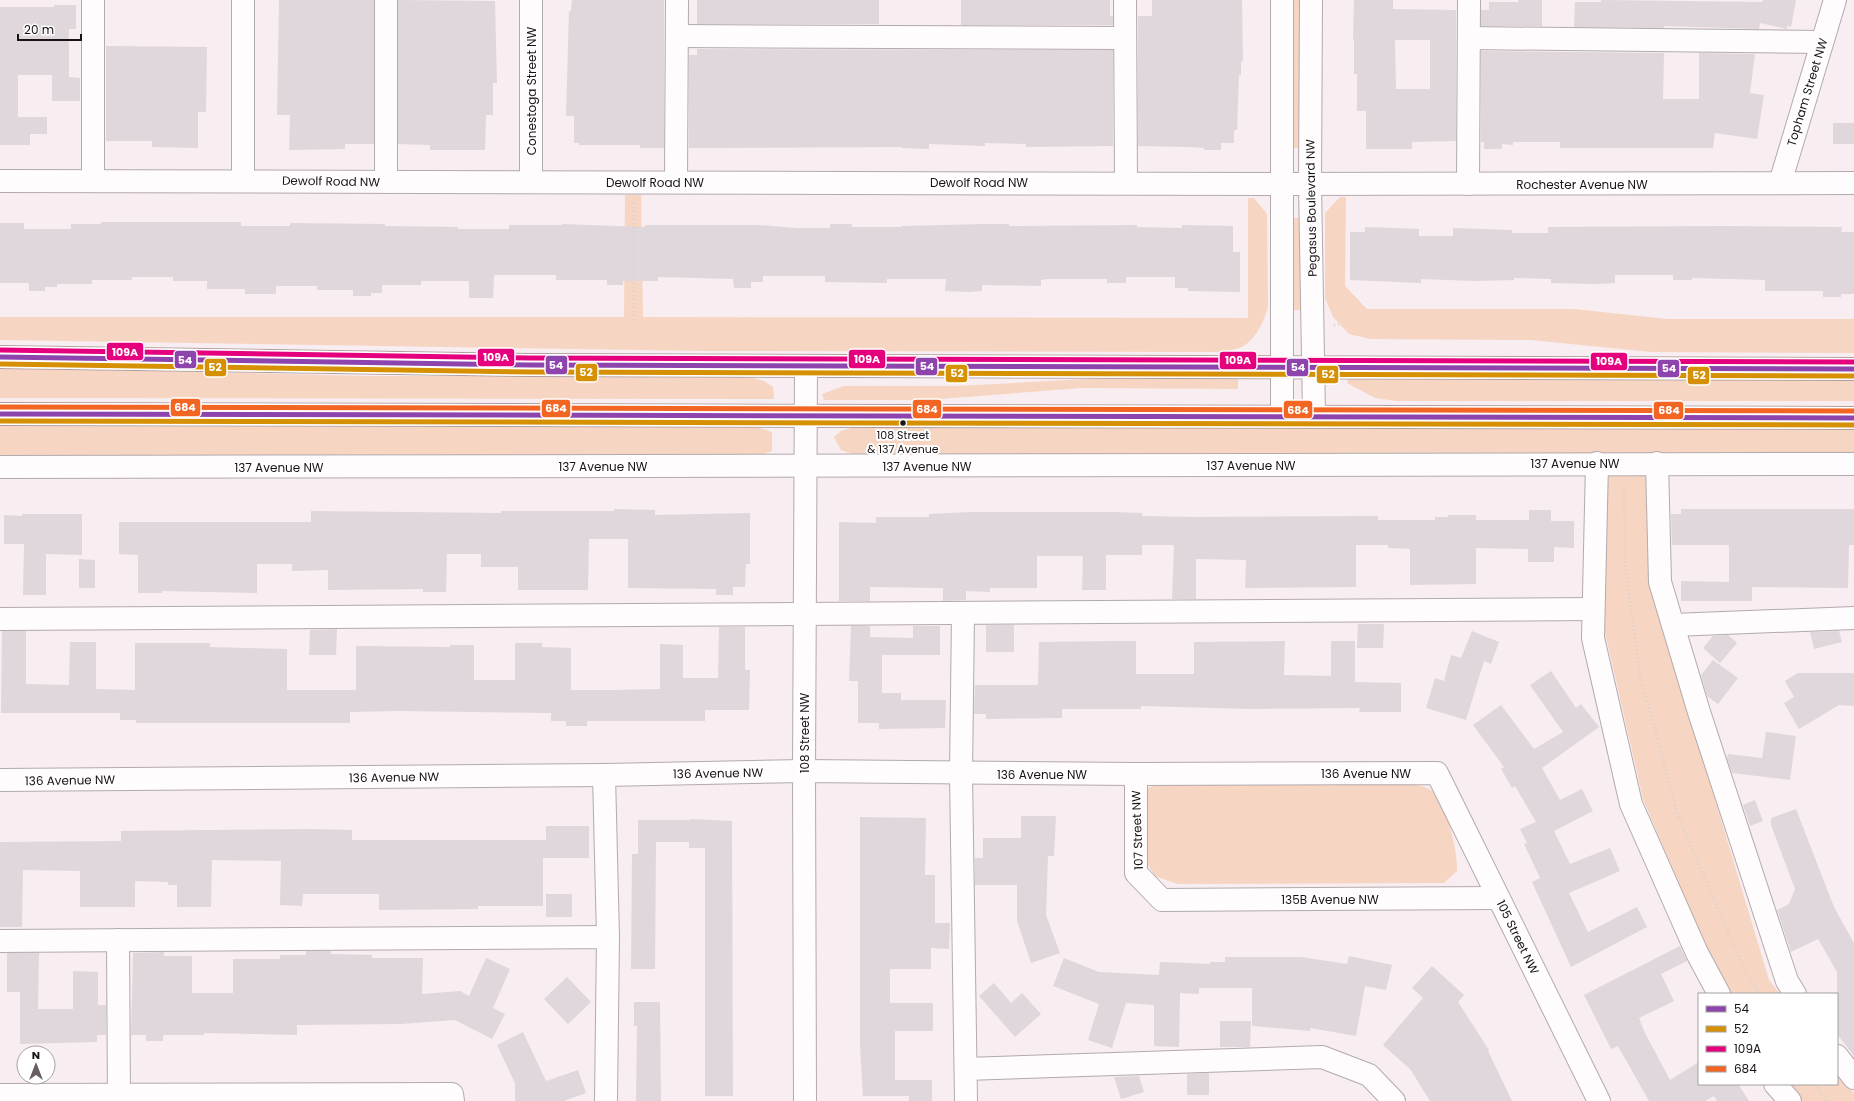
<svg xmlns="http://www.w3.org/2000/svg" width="1854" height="1101" viewBox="0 0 1854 1101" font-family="Poppins,sans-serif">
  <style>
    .green { fill: #f6d5c3 }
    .building { fill: #dfd7dc; fill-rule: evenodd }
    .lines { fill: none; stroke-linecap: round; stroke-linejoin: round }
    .minor-casing { stroke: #b3aaad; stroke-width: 24 }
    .major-casing { stroke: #af9e9f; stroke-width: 24 }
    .path { stroke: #d4d2d2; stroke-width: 2.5; stroke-dasharray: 1 3; stroke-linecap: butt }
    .minor { stroke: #fefcfd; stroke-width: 22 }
    .major { stroke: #ece4e3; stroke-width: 22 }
    .bus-1-casing { stroke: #fff; stroke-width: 8 }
    .bus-2-casing { stroke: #fff; stroke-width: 8 }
    .bus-3-casing { stroke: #fff; stroke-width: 8 }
    .bus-4-casing { stroke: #fff; stroke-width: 8 }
    .bus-1 { stroke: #8e44ad; stroke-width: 5 }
    .bus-2 { stroke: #d69003; stroke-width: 5 }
    .bus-3 { stroke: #e5007d; stroke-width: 5 }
    .bus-4 { stroke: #f26522; stroke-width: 5 }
    .bus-dot { fill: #1a1215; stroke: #fff; stroke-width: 1.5 }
    .labels { text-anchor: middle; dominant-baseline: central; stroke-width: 4; stroke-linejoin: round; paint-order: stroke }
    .bus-label { font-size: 11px; fill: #1a1215; stroke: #fff }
    .street-label { font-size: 12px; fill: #1a1215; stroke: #fff }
    .line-badge { stroke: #fff; stroke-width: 1.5 }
    .badge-label { font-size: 11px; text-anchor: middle; font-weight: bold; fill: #fff }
  </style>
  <rect width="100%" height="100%" fill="#f8edf0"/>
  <!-- green -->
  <g class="green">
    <path d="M1292,0H1300L1301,148H1291Z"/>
    <path d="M625,195H641L643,317L1248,318V198H1254L1267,214L1268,307C1264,322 1254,343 1239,348C1233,350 1226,351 1220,352L706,351L0,340V317H624Z"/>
    <path d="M1340,197H1346L1345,286L1367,309H1574L1667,319H1854V353L1651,352L1531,340L1370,339L1349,334L1333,317L1325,298V213Z"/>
    <rect x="1292" y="218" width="9" height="92"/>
    <path d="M0,367L365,376H745L764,381L773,387L774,399L0,398Z"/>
    <path d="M1124,377H1238V389L1082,388L926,400H824L822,394L844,386H958Z"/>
    <path d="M1352,377H1854V401H1397L1375,398L1347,383L1348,379Z"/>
    <path d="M0,426L757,427L772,432V451L761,455L0,458Z"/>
    <path d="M854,427L1854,429V453L855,455L841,450L834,437L841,431Z"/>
    <path d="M1604,473H1649L1654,596L1769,980L1780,994H1730L1712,963L1643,799L1604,628Z"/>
    <path d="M1408,783C1416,785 1426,786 1432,791C1447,805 1458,852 1457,871L1444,883L1178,884L1155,876L1141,854L1146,789L1157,784Z"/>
    <path d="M1837,1071L1854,1094V1101H1798L1785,1084H1837Z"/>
  </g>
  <!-- building -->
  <g class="building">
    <path d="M279,0H374V144H345V149L289,150L290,115H277Z"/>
    <path d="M398,0L495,1L497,83H493V115H486L485,150H430V145L398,144Z"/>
    <path d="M572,0H664V148H640V145H579V143H574V116H566L569,11H571Z"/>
    <rect x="697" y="0" width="182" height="24"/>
    <path d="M961,0H1110V16H1113V25H961Z"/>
    <path d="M1152,0H1242L1243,61H1241V75H1239L1237,130H1234V143H1221V150H1204V148L1188,147L1138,146V16H1152Z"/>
    <path d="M1354,0H1393V9L1456,10V141L1412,142V149H1366V111H1357V74H1354V40H1353ZM1395,40H1430V89H1396Z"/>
    <path d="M1518,0H1542V26H1481V10H1489V2H1518Z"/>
    <path d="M1601,0L1762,2L1763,0H1796L1791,27L1787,26V29L1760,23L1759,29L1664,26V28L1574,27L1575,2H1601Z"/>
    <path d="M54,5H76V29H69V77L80,78V101H52V75H18V117H47V134H30V145H0V7H54Z"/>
    <path d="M106,46L207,47L206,112H198V148L152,147V141H106Z"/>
    <path d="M697,49L1113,50V146L1026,147V144L985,143V146L929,144V149L902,148V147L689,148V55H697Z"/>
    <path d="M1481,51L1664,53L1663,99H1699V53L1755,54L1750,93L1764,95L1757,139L1715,133L1713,148H1560V142H1513V145L1502,144V149H1484V142H1481Z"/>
    <rect x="1833" y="123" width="21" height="21"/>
    <path d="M101,222H241V226H290V223L385,224V226L458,227V229H509V225H562V224L645,227V225H758L797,228H830V224H852V227H902V226L985,224H1009V226L1137,225V227L1182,228V225L1233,226V252H1240V292L1188,291V288H1175V277H1126V283H1107V279H1048L1041,280V286L982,285V291L969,292L945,291L946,279H887V283L825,282V276H763V282H751V288H734L733,279L658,277V281H623V285H607V280H556V275H495L494,277L493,298H469V281H421V285H382V293H371V296H353V290H317V286H276V294H245V289H207V281H173V277H132V280H92V284H57V287H45V291H29V283H0V223H24V229H71V224H101Z"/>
    <path d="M1724,226L1842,227L1841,232H1854V294H1841V297H1823V291H1765V280L1692,278V280H1673V275H1615V283L1595,284L1551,283V279L1514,278V280L1475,281L1421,279V283L1350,280V232H1365V227L1419,229V236H1453V228L1512,230V233H1548V227Z"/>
    <path d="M614,509L655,510V515L750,513V564H746L745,587H733V595H716V589L628,588V539H589L588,590H518V567H481V554H447L446,592H423V589L328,590V570L292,571V564H257V593L162,591V593H138V555L119,554V522H311V511L501,513V511H614Z"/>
    <path d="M1681,509H1854V545H1849L1848,588L1752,587V601H1681V581L1729,582V545H1672L1671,514H1681Z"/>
    <path d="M1529,510H1551V521H1574V548L1554,547V562H1528V549L1476,548V584L1410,585V549L1388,548V545H1356V587L1245,588L1246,560L1196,559V599H1172L1174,545H1142V555H1106V590H1082L1083,556H1037V588H990V592L966,591V600L943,601V588L870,587V601H839V522L876,523V517H929V514L971,512H1113L1142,513V516L1196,517L1378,516V520H1435V517H1448V515H1476V520H1529Z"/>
    <path d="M22,514H82V555L46,554V595H23L24,544H4V515L22,516Z"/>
    <path d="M79,559L95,560V588H79Z"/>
    <path d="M1358,624H1384L1383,648H1357Z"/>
    <rect x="986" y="625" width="28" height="27"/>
    <path d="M851,626H870V637L913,638V626H940V655H882V693H901V700H946L945,728L879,729V723H858V681H849Z"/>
    <path d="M719,627H745V670H750L749,710H705V721H587V726H566V721H551V713L399,711L350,712V723H136V720H120V713H1L2,631H26V684L69,685L70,642H96V689L135,690V643H210V647L287,649V690H356V646L450,647V645H474V680H515V643H542V647L571,648V690H612L660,689V644L683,645V678H718Z"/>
    <path d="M337,629L336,655H309L310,630Z"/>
    <path d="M1472,631L1499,642L1491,664L1484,661L1466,720L1426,708L1435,678L1444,681L1451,655L1461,658Z"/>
    <path d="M1839,631L1842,642L1814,649L1810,632Z"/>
    <path d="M1728,635L1737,643L1720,663L1703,648L1713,636Z"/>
    <path d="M1115,641H1136V674H1194V642L1285,641L1284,675L1331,676V641H1355V682L1401,683V712H1359L1360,708L1251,709L1141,706V709H1062V718L986,719V714H974L975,685H1038L1039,642Z"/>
    <path d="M1713,660L1738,678L1718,704L1707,696L1701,675Z"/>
    <path d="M1551,671L1576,708L1581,704L1599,727L1542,768L1560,800L1582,789L1593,811L1554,831L1570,864L1610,848L1620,871L1569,893L1588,932L1637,907L1647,927L1571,967L1532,882L1540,878L1524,844L1527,843L1520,829L1536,822L1515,786L1512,788L1501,769L1504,767L1473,725L1501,705L1534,749L1563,732L1530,685Z"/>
    <path d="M1798,673H1854V706L1839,705L1799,729L1784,703L1794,697L1785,681Z"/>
    <path d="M1766,732L1796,736L1790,780L1732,773L1727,759L1728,754L1762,758Z"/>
    <path d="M1755,800L1763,821L1750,826L1743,805Z"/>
    <path d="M1796,809L1834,907L1854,943V1056L1837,1034V972L1818,939L1791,952L1777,910L1789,904L1795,889L1771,825V818Z"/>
    <path d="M1021,816H1056L1054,856H1048L1046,915L1060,953L1031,963L1017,921V885H975V858H983V838H1021Z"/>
    <path d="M860,817L926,818L925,875H935V923H950L949,949L931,948V969H890V1003H933V1031H895V1080H932V1101H909V1096H863L860,1047Z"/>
    <path d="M690,819L732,821L733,1096H705V848H689V842H656L655,969H631L632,854H638V820H690Z"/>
    <path d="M546,826H589V858H543V906H478V909L379,910V894H303L302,906L280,905L281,861L212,860L211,907H177V885H168V882L135,881V907H80V871L23,870L22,927H0V842L121,841V831L311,829L352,830V840H546Z"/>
    <rect x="546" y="894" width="26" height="23"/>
    <path d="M1680,946L1687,961L1661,974L1674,1001L1639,1018L1645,1033L1670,1080L1699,1062V1084H1738L1749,1101H1717L1714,1096L1705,1101H1649L1618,1046L1611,1049L1584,995Z"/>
    <path d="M306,951H331V954L372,955V958H423L422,994L460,991L469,996L486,958L510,969L493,1008L505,1014L492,1039L455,1020L401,1024L297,1025V1035L204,1033V1035H163V1041H146V1035H131L133,953L164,952V956H192V993H233V959H280V955H306Z"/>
    <path d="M7,953H39L38,1009H73V971L98,972V1005H106V1035H97V1042L20,1044V992H7Z"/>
    <path d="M1349,956L1392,965L1386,990L1365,986L1356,1036L1310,1028V1031L1252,1026V988H1199V994L1180,993L1179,1047L1154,1046V1005L1126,1003L1112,1048L1088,1040L1099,1004L1053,986L1064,958L1099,972L1159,975L1160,962L1210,964V962H1225V957H1301L1347,964Z"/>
    <path d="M1432,966L1464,995L1458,1002L1489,1050L1488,1051L1512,1101H1430L1410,1069L1383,1045L1423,998L1412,988Z"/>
    <path d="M567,977L591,1002L568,1024L544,999Z"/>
    <path d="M994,983L1011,1003L1022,993L1041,1014L1015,1037L979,996Z"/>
    <path d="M634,1002H660L661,1101H636L637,1026H634Z"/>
    <path d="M1220,1021H1251L1250,1047H1220Z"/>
    <path d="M523,1032L546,1081L578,1070L586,1093L564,1101H515V1083L497,1045Z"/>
    <path d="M1209,1073V1095H1187V1074Z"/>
    <path d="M1139,1076L1144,1092L1121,1099L1114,1077Z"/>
  </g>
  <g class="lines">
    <!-- minor casing -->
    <g class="minor-casing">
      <g id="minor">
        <path d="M93,0V181"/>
        <path d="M243,0V180"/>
        <path d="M531,0V182"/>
        <path d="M1125,0L1126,183"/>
        <path d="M1311,0L1310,184L1314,416"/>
        <path d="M677,36L1125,38"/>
        <path d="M1469,38L1822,42"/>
        <path d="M0,181L1282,184L1854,183"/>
        <path d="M386,182V0"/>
        <path d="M676,182L677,0"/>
        <path d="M1780,183L1835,0"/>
        <path d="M1468,184L1469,0"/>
        <path d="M1282,416V0"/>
        <path d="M1597,463L1593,638L1631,804L1697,953L1719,994"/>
        <path d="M1657,463L1660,582L1699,712L1787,981L1795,994"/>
        <path d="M0,467L1854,464"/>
        <path d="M963,614L961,774L966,1101"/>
        <path d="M0,619L1592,609"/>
        <path d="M1673,625L1854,618"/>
        <path d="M1136,774V873L1162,900L1498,898"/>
        <path d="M604,775L608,937"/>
        <path d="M0,780L604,775L804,771L1136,774L1437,773L1599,1101"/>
        <path d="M118,940L119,1101"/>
        <path d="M0,941L608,937L606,1101"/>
        <path d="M1837,1056L1854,1078"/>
        <path d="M966,1069L1322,1057L1369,1075L1394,1101"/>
        <path d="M1775,1084L1790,1101"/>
        <path d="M0,1095L452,1094L453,1101"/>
        <path d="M805,1101L804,771L806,366"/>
      </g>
    </g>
    <!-- major casing -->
    <g class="major-casing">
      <g id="major">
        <path d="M0,357L531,365L1854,369"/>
        <path d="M0,414L1854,418"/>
      </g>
    </g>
    <!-- path -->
    <g class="path">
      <path d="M634,203V320"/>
      <path d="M1334,325L1341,324"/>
      <path d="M1624,486L1625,565L1640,674L1678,816L1741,962L1759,994"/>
      <path d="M1814,1084L1827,1101"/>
    </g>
    <!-- minor -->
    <use href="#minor" class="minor"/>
    <!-- major -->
    <use href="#major" class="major"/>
    <!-- bus-1 casing -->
    <g class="bus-1-casing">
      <g id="bus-1">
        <path d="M0,357L531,365L1854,369"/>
        <path d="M0,414L1854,418"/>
      </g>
    </g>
    <!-- bus-2 casing -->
    <g class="bus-2-casing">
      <g id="bus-2">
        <path d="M0,364L531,372L1854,376"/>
        <path d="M0,421L1854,425"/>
      </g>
    </g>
    <!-- bus-3 casing -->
    <g class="bus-3-casing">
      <path id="bus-3" d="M0,350L531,358L1854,362"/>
    </g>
    <!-- bus-4 casing -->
    <g class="bus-4-casing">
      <path id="bus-4" d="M0,407L1854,411"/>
    </g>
    <!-- bus-1 -->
    <use href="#bus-1" class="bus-1"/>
    <!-- bus-2 -->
    <use href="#bus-2" class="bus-2"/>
    <!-- bus-3 -->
    <use href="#bus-3" class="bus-3"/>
    <!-- bus-4 -->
    <use href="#bus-4" class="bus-4"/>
  </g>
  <!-- markers -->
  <circle class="bus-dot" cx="903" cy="423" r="3.5"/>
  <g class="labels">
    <!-- bus labels -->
    <g class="bus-label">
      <text x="903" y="435">108 Street<tspan x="903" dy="14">&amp; 137 Avenue</tspan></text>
    </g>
    <!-- street labels -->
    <g class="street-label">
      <text transform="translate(531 91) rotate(-90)">Conestoga Street NW</text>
      <text transform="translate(1807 92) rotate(-73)">Topham Street NW</text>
      <text transform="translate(331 181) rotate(1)">Dewolf Road NW</text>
      <text x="655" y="182">Dewolf Road NW</text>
      <text x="979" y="182">Dewolf Road NW</text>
      <text x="1582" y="184">Rochester Avenue NW</text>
      <text transform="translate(1311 208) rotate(-91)">Pegasus Boulevard NW</text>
      <text x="1575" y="463">137 Avenue NW</text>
      <text x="1251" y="465">137 Avenue NW</text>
      <text x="603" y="466">137 Avenue NW</text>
      <text x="927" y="466">137 Avenue NW</text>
      <text x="279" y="467">137 Avenue NW</text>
      <text transform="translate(804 733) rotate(-90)">108 Street NW</text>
      <text transform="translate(718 773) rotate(-1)">136 Avenue NW</text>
      <text x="1366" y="773">136 Avenue NW</text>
      <text x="1042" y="774">136 Avenue NW</text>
      <text transform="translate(394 777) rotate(-1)">136 Avenue NW</text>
      <text transform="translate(70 780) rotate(-1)">136 Avenue NW</text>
      <text transform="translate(1137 830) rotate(-92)">107 Street NW</text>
      <text x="1330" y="899">135B Avenue NW</text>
      <text transform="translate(1518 937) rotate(64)">105 Street NW</text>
    </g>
  </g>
  <g class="line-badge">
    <rect x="106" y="342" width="38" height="19" rx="4" fill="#e5007d"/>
    <rect x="477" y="348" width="38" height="19" rx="4" fill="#e5007d"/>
    <rect x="848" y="349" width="38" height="20" rx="4" fill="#e5007d"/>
    <rect x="174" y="350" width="23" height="19" rx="4" fill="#8e44ad"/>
    <rect x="1219" y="351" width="38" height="19" rx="4" fill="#e5007d"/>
    <rect x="1590" y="352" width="38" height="19" rx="4" fill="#e5007d"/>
    <rect x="545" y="355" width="23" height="20" rx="4" fill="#8e44ad"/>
    <rect x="915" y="357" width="23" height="19" rx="4" fill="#8e44ad"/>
    <rect x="204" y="358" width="23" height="19" rx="4" fill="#d69003"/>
    <rect x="1286" y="358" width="23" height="19" rx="4" fill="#8e44ad"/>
    <rect x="1657" y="359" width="23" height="19" rx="4" fill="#8e44ad"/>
    <rect x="575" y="363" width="23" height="19" rx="4" fill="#d69003"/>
    <rect x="945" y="364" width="23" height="19" rx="4" fill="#d69003"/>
    <rect x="1316" y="365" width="23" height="19" rx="4" fill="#d69003"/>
    <rect x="1687" y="366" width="23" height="19" rx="4" fill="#d69003"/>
    <rect x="170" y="398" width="31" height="19" rx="4" fill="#f26522"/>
    <rect x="541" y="399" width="30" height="19" rx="4" fill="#f26522"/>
    <rect x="912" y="399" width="30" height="20" rx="4" fill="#f26522"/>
    <rect x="1283" y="400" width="30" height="19" rx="4" fill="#f26522"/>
    <rect x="1653" y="401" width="31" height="19" rx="4" fill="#f26522"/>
  </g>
  <g class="badge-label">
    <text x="125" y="356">109A</text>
    <text x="496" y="361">109A</text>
    <text x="867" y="363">109A</text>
    <text x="185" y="364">54</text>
    <text x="1238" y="364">109A</text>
    <text x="1609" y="365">109A</text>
    <text x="556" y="369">54</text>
    <text x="927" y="370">54</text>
    <text x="215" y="371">52</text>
    <text x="1298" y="371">54</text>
    <text x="1669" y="372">54</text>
    <text x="586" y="376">52</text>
    <text x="957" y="377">52</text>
    <text x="1328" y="378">52</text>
    <text x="1699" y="379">52</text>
    <text x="185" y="411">684</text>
    <text x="556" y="412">684</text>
    <text x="927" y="413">684</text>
    <text x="1298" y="414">684</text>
    <text x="1669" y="414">684</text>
  </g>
  <!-- legend -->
  <rect x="1698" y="993" width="140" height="92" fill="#ffffff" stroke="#a3a0a1"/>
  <rect x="1706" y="1006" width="20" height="6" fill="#8e44ad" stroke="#a3a0a1"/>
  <text x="1734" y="1013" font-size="12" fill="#1a1215">54</text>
  <rect x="1706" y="1026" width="20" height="6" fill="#d69003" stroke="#a3a0a1"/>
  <text x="1734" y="1033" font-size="12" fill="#1a1215">52</text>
  <rect x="1706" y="1046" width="20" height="6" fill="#e5007d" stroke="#a3a0a1"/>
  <text x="1734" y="1053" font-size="12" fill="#1a1215">109A</text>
  <rect x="1706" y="1066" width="20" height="6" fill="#f26522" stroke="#a3a0a1"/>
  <text x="1734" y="1073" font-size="12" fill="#1a1215">684</text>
  <!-- north arrow -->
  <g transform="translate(36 1065)"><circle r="19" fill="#ffffff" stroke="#a3a0a1"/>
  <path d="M0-3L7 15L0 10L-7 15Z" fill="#685f62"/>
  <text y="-6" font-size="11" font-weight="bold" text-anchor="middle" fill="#1a1215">N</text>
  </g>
  <!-- scale -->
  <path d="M18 34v6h63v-6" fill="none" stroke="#1a1215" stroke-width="2"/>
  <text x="24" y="34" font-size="12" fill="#1a1215" stroke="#ffffff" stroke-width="3" paint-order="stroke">20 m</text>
</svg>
